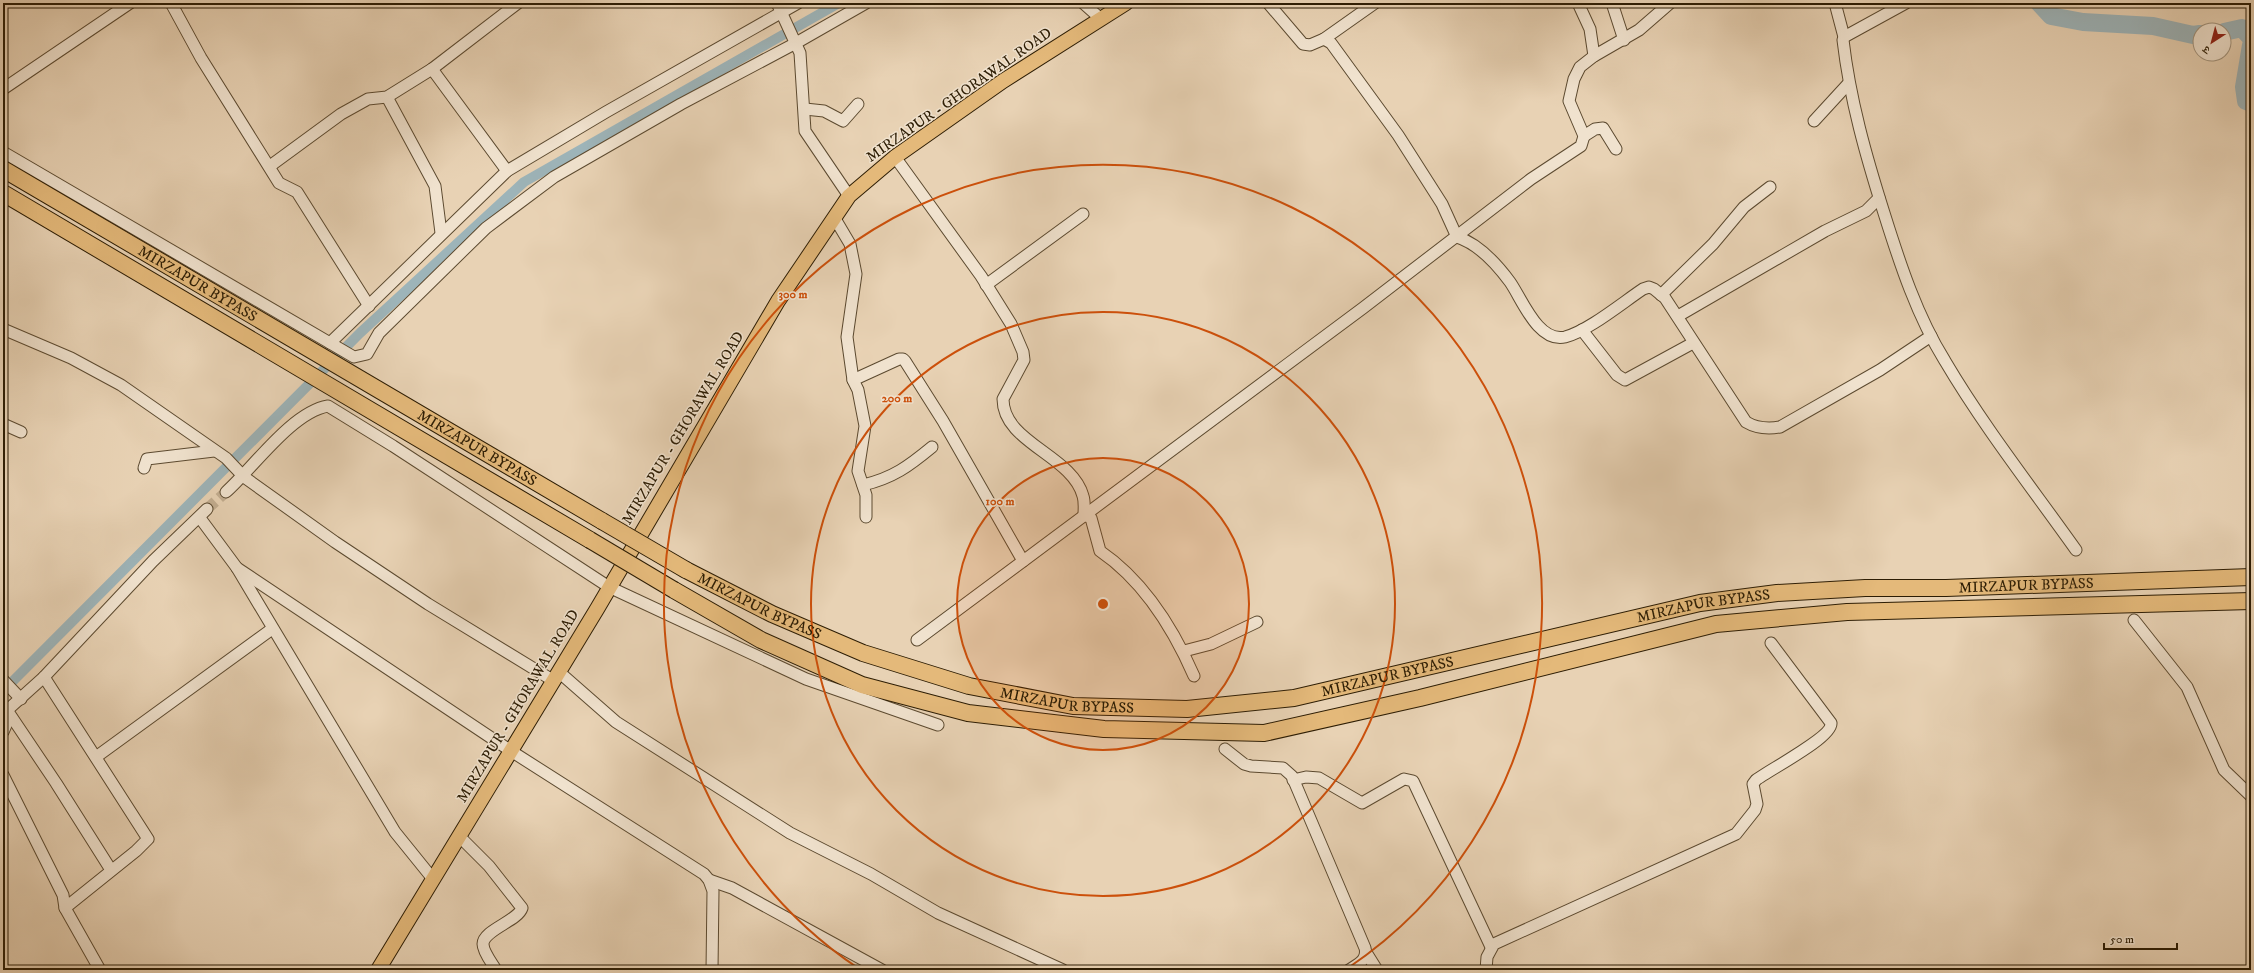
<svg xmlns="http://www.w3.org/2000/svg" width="2254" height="973" viewBox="0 0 2254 973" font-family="'IM FELL DW Pica','Noto Serif Devanagari',serif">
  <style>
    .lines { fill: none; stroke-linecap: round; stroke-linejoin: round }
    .canal { stroke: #9db4b9; stroke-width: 10 }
    .river { stroke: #9db4b9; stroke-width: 18 }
    .minor-tunnel { stroke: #c3ae91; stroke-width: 11; stroke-dasharray: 11 5.5; stroke-linecap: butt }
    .minor-casing { stroke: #5c4a30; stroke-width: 13 }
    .major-casing { stroke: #2d1d04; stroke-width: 16 }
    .highway-casing { stroke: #2d1d04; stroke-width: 18 }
    .minor { stroke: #f0e2ce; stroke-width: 11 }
    .major { stroke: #e4b97a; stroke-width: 14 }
    .highway { stroke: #e4b97a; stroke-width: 16 }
    .highway-bridge-casing { stroke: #2d1d04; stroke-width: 18; stroke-linecap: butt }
    .highway-bridge { stroke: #e4b97a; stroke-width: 16 }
    .ring { fill: none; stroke: #cc500b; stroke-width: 2 }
    .labels { text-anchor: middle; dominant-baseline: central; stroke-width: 3; stroke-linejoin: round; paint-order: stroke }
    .street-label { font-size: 15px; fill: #2d1d04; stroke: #f0e2ce }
    .centre { fill: #cc500b; stroke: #f0e2ce; stroke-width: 2 }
    .ring-label { font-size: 12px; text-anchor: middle; font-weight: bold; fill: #cc500b; stroke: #f0e2ce; stroke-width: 3; stroke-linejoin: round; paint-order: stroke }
  </style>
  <rect width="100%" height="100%" fill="#e8d2b4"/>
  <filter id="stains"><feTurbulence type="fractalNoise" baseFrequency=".005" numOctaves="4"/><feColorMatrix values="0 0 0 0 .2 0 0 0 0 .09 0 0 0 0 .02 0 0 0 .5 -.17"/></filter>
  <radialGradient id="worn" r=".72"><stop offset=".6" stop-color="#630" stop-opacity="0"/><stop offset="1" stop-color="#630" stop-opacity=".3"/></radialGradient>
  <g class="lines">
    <!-- canal -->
    <path class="canal" d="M3,691L360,333L524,182L839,3"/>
    <!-- river -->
    <g class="river">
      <path d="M2039,3L2051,16L2083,22L2153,26L2193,35L2200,34"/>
      <path d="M2224,32L2242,28L2251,38"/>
      <path d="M2251,45L2244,87L2246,101L2251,103"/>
    </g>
    <!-- minor-tunnel -->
    <path class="minor-tunnel" d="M207,509L226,492"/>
    <!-- minor casing -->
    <g class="minor-casing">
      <g id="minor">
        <path d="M171,3L201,58L279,183L297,192L369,306"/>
        <path d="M777,3L800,53L805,131L849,196"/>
        <path d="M1083,3L1101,19"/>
        <path d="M1268,3L1303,44L1310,45L1324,39L1331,43L1398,135L1442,204L1457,237C1479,244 1496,263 1510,282C1522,299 1538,343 1565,337C1588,331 1622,303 1643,289L1649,287L1654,289L1665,298L1746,422C1756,428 1768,429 1780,427L1880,370L1931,336"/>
        <path d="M1578,3L1590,29L1594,56"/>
        <path d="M1612,3L1624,40"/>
        <path d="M1835,3L1844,37L1843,40C1850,100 1866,156 1884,213C1900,264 1917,316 1945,361C1984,427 2032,488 2076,550"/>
        <path d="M1844,37L1906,3"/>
        <path d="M1324,39L1375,3"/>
        <path d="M432,69L507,171"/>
        <path d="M3,89L130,3"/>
        <path d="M387,97L435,186L441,233"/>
        <path d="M805,109L824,111L843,121L858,104"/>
        <path d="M1814,121L1848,84"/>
        <path d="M1584,136L1595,129L1603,128L1616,149"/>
        <path d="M3,152L354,357L367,354L379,333L486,228L554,177L681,104L796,43L866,3"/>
        <path d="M895,157L981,276L1011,324L1023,352L1024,360L1003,399C1003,443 1072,455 1083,496C1085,502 1084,509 1084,515L1091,518L1100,551C1144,581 1173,628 1194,676"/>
        <path d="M270,166L341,114L368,99L387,97L432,69L518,3"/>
        <path d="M834,217L850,244L856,274L847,337L853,380L858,390L865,426L858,471L866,495V517"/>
        <path d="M986,285L1083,214"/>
        <path d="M1661,295L1713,244L1744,207L1770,187"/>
        <path d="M1678,316L1825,231L1866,211L1879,198"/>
        <path d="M3,329L71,358L121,385L226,458L244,477L335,542L428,604L554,681"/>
        <path d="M1582,330L1617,375L1625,380L1693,343"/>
        <path d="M330,343L507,171L606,112L798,3"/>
        <path d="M853,380L899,359H903L905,361L943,421L1023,561"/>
        <path d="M3,424L21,432"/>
        <path d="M144,468L147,459L214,451"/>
        <path d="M863,485C893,478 909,466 932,447"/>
        <path d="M226,492C253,468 292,412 328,406L393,446L609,587L806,679L938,725"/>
        <path d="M200,518L237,568L395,832L433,879"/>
        <path d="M237,568L511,751L704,874L709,880L713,891L712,970"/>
        <path d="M2134,620L2187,687L2224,770L2251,796"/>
        <path d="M917,640L1363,308L1531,179L1581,146L1584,136L1569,101L1574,79L1580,67L1594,56L1639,30L1670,3"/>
        <path d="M1184,651L1211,644L1257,622"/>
        <path d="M559,672L616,722L790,833L871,874L938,913L1063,970"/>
        <path d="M44,677L148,839L136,851L65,908"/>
        <path d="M3,680L21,699"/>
        <path d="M7,710L56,783L111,870"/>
        <path d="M3,714L44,677L153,561L207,509"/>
        <path d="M3,732L10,716"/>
        <path d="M1225,749L1244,764L1251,766L1283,768L1292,776L1365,948C1368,960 1358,964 1349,970"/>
        <path d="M96,757L272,629"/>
        <path d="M3,775L63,895L65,908L100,970"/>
        <path d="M1293,780L1306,777L1319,778L1362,803L1404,779L1413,781L1491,947"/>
        <path d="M460,837L489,866L522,908C518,921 483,930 483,944C483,952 492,963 496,970"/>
        <path d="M709,880L732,888L882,970"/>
        <path d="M1367,954L1377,970"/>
        <path d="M1486,970L1487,957L1494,944L1736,834L1755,810L1757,804L1753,784L1756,780C1769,770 1833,737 1831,723L1771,643"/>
      </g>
    </g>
    <!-- major casing -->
    <g class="major-casing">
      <path id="major" d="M378,970L597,609L778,301L849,196L895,157L1003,81L1126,3"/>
    </g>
    <!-- highway casing -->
    <g class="highway-casing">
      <g id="highway">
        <path id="s1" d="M3,169L602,521"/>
        <path d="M3,193L590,540"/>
        <path id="s2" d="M686,570L772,614L863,653L969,686L1073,706L1187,709L1294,698L1700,603L1777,593L1865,588H1946L2251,577"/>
        <path d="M674,590L761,640L862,685L968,713L1104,729L1264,733L1420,698L1716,624L1847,612L2251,601"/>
      </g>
    </g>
    <!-- minor -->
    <use href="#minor" class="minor"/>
    <!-- major -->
    <use href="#major" class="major"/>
    <!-- highway -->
    <use href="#highway" class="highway"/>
    <!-- highway-bridge casing -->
    <g class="highway-bridge-casing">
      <g id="highway-bridge">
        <path d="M602,521L686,570"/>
        <path d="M590,540L674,590"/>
      </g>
    </g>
    <!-- highway-bridge -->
    <use href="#highway-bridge" class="highway-bridge"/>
  </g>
  <!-- distance rings -->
  <circle cx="1103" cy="604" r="146" fill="#cc500b" fill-opacity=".12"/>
  <g class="ring">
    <circle cx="1103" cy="604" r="146"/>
    <circle cx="1103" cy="604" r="292"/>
    <path d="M858 968A439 439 0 1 1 1348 968"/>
  </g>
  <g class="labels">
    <!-- street labels -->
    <g class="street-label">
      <text transform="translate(959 95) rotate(-35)">MIRZAPUR - GHORAWAL ROAD</text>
      <text stroke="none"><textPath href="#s1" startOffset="226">MIRZAPUR BYPASS</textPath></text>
      <text transform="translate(683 428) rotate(-59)">MIRZAPUR - GHORAWAL ROAD</text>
      <text stroke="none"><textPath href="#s1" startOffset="550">MIRZAPUR BYPASS</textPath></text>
      <text stroke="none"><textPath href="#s2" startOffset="1378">MIRZAPUR BYPASS</textPath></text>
      <text stroke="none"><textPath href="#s2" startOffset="82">MIRZAPUR BYPASS</textPath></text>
      <text stroke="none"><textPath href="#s2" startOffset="1054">MIRZAPUR BYPASS</textPath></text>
      <text stroke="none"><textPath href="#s2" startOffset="730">MIRZAPUR BYPASS</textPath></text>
      <text stroke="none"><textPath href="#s2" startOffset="406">MIRZAPUR BYPASS</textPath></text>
      <text transform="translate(518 706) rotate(-59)">MIRZAPUR - GHORAWAL ROAD</text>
    </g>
  </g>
  <circle cx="1103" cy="604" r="6" class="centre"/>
  <g class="ring-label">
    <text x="793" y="298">300 m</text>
    <text x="897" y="402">200 m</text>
    <text x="1000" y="505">100 m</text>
  </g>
  <!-- margin -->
  <rect width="2254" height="973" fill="none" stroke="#e8d2b4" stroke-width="16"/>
  <rect x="4" y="4" width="2246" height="965" fill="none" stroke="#2d1d04" stroke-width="2"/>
  <rect x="8" y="8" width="2238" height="957" fill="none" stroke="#2d1d04"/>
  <!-- north arrow -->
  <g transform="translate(2212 42) rotate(216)"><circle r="19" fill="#f0e2ce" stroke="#a2937d"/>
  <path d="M0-3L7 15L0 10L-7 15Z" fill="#8f2418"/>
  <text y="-6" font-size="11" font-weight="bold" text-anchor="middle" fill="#2d1d04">उ</text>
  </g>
  <!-- scale -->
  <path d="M2104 943v6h73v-6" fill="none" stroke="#2d1d04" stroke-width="2"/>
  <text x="2110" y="943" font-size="12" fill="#2d1d04" stroke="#f0e2ce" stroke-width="3" paint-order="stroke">50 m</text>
  <rect width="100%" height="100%" filter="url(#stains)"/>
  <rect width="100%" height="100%" fill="url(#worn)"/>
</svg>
